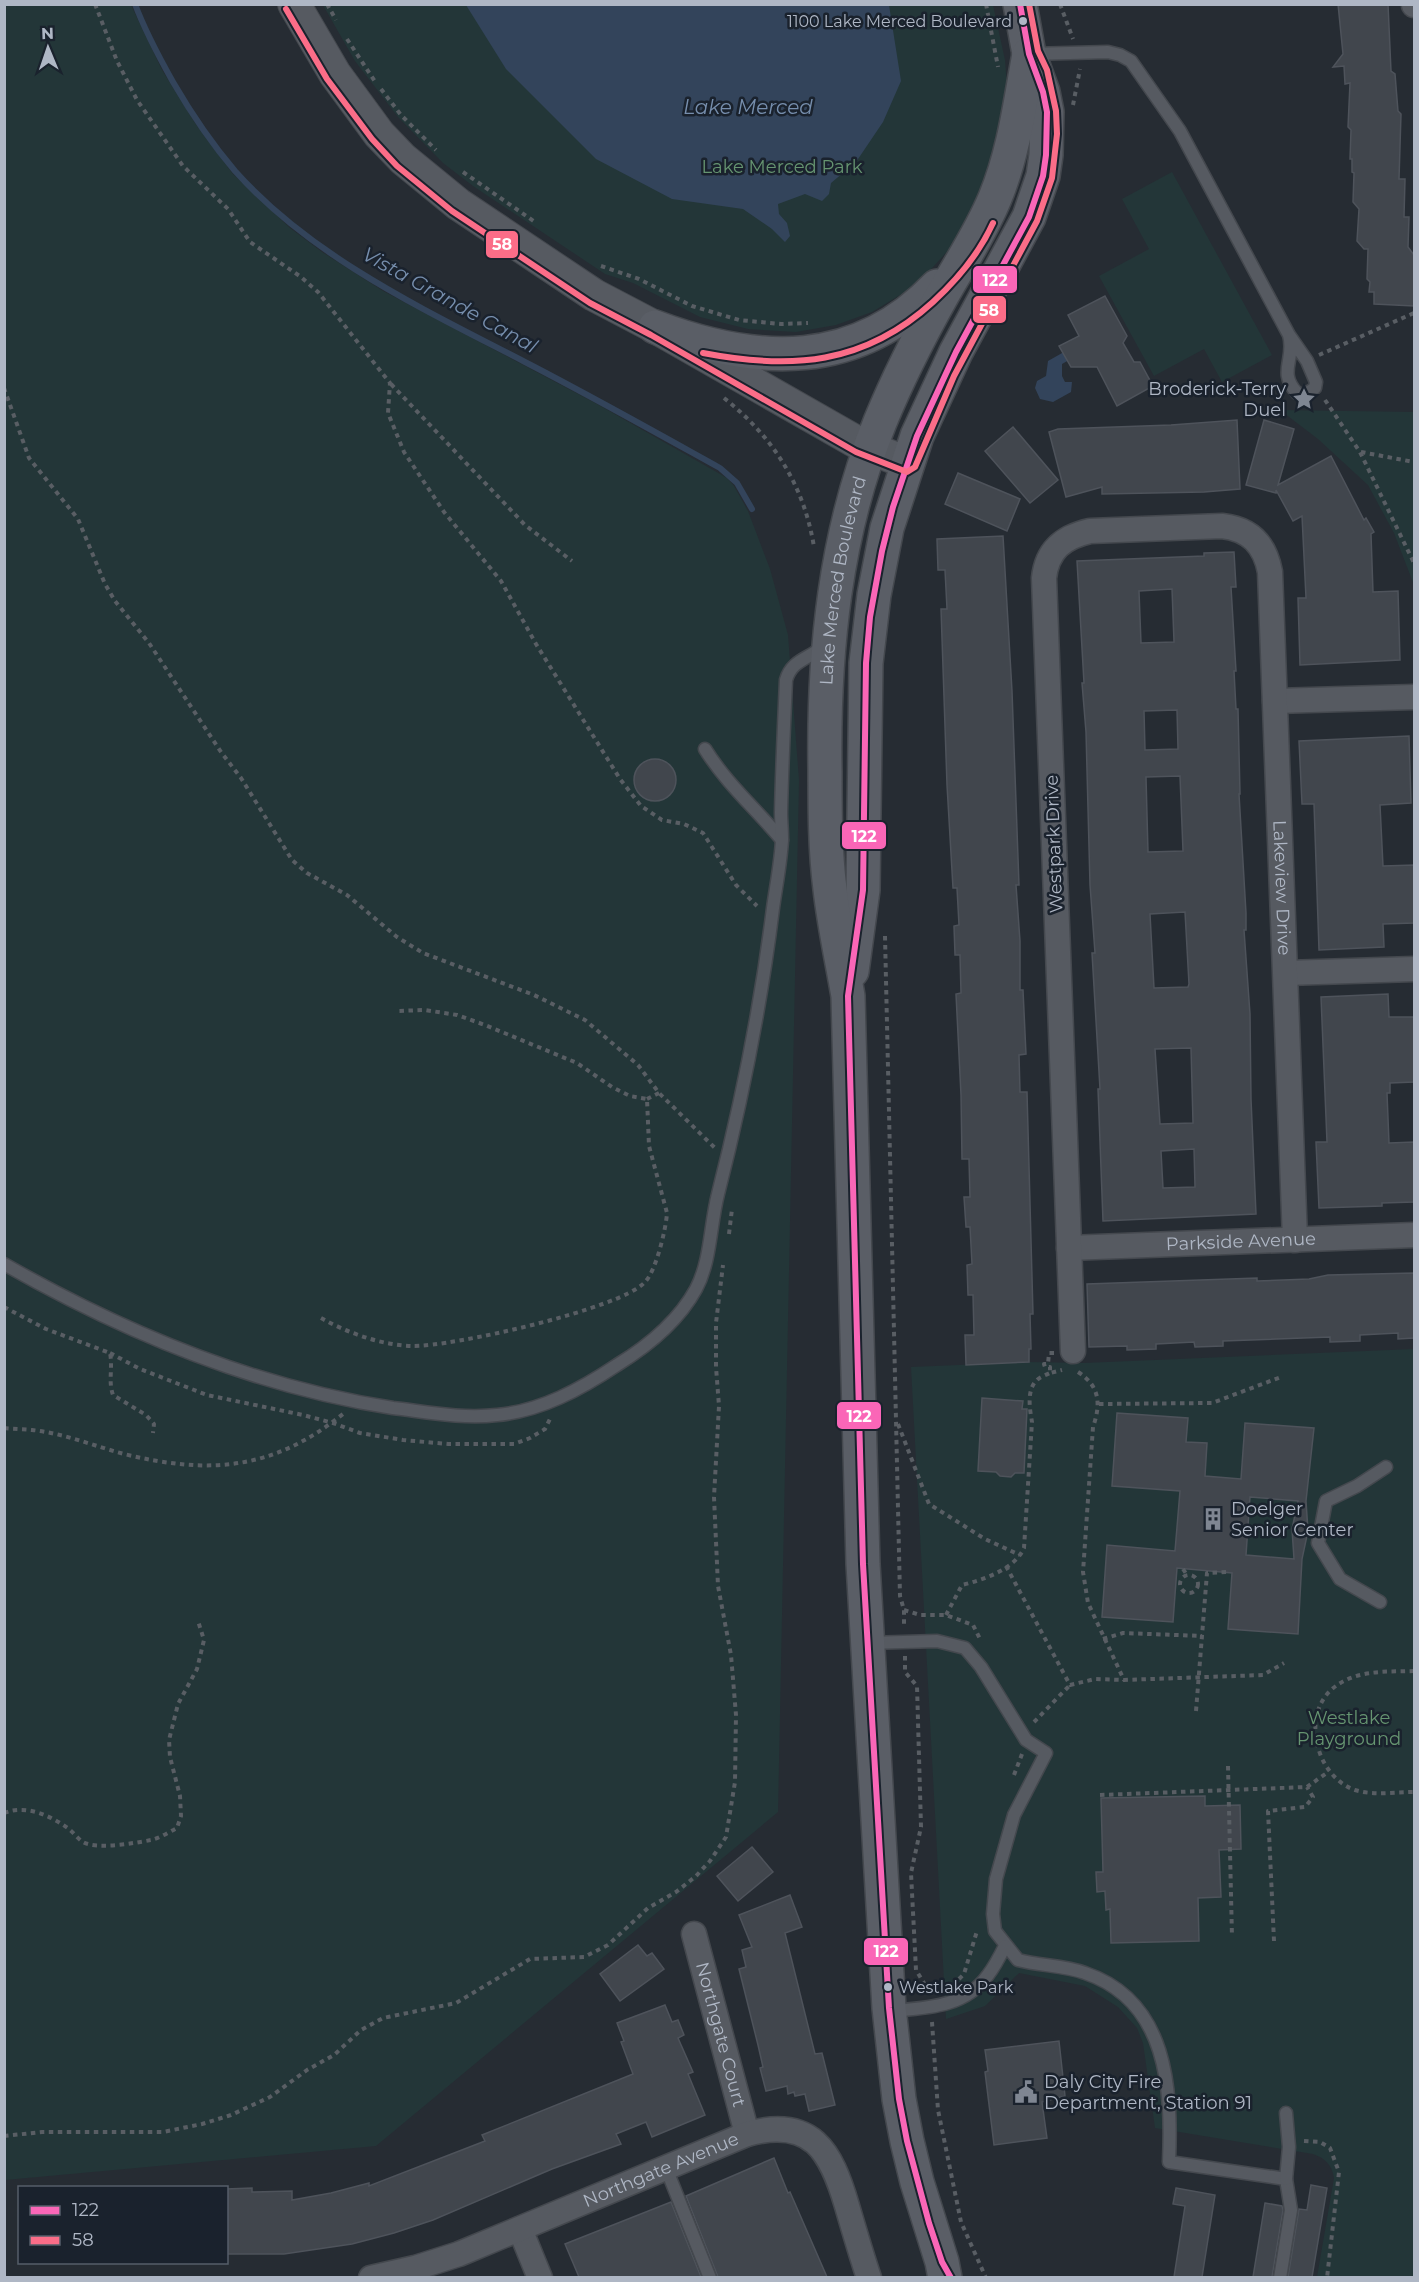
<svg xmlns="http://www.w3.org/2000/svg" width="1419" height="2282" viewBox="0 0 1419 2282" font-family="Montserrat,sans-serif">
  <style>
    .green { fill: #233638 }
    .water { fill: #33445b }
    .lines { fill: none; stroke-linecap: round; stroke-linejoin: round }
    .stream { stroke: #33445b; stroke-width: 6 }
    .building { fill: #41464d; stroke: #4e535b; stroke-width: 1.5; fill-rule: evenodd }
    .service-casing { stroke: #44484e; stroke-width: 15 }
    .minor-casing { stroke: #44484e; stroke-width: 27 }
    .tertiary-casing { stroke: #44484e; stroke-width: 34 }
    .secondary-casing { stroke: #44484e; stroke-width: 36 }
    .path { stroke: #595e64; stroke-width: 4; stroke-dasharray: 4.5 4.5; stroke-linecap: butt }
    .service { stroke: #565a61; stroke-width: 12 }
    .minor { stroke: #565a61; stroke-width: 24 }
    .tertiary { stroke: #565a61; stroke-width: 32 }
    .secondary { stroke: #5a5e66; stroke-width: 33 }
    .bus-1-casing { stroke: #1a222d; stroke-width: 10 }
    .bus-2-casing { stroke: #1a222d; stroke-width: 10 }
    .bus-1 { stroke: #fa66b7; stroke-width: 6 }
    .bus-2 { stroke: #fb6d88; stroke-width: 6 }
    .bus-dot { fill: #afb7c5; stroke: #1a222d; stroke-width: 2 }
    .labels { text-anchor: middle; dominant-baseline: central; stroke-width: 5; stroke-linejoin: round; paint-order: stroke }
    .bus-label { font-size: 16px; fill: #afb7c5; stroke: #1a222d; text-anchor: end }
    .park-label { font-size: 18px; fill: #669571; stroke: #1a222d }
    .poi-label { font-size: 18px; fill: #afb7c5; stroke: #1a222d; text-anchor: start }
    .street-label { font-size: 18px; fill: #afb7c5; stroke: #1a222d }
    .water-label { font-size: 20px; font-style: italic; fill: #768ead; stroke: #1a222d }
    .line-badge { stroke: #1a222d; stroke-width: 2 }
    .badge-label { font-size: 16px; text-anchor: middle; font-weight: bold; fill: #fff }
  </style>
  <rect width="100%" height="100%" fill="#262c33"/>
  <!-- green -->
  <g class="green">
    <path d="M5,5H131L162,70L197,126L233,174L290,228L322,252L383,291L597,404L727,478L734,486L748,511L770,569L788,635L799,780L778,1812L376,2146L5,2180Z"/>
    <path d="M323,5H993L1005,60L1007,87L995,169L954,244L923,278L905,292L872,312L836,325L796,332L748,329L700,317L633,283L605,274L473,186L443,163L398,117L355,61Z"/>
    <path d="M1172,172L1272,355L1222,382L1204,349L1154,376L1099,276L1149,249L1122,199Z"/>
    <path d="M1280,410L1414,412V585L1394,533L1368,485L1318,439Z"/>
    <path d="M1414,1349V2277H1317L1334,2178C1332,2165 1325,2158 1313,2154L1155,2128L1143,2043L1137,2028L1118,2007L1085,1986L1019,1973L985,2006L946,2019L911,1367L1029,1362L1084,1363Z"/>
  </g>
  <!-- water -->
  <g class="water">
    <path d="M466,5H889L901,81L883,122L856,162L831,183L829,194L822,201L805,194L778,204L779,214L787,223L790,236L785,242L772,229L743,209L672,199L596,159L506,69Z"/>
    <path d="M1071,348L1076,356L1062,364V376L1065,382H1072L1071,392L1053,402L1040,399L1035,388L1037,381L1046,376L1048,361Z"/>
  </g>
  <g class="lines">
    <!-- stream -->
    <path class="stream" d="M135,4C145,31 159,57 173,82C191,113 212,144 235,171C313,258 423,309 525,362C591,396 655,432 720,468L737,483L752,509"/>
  </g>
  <!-- building -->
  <g class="building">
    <path d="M1338,4H1388L1391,71L1395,74L1398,111L1401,114L1399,179H1405L1404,217H1409L1408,247L1414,255V306L1374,304V292H1369L1370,282L1367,279L1368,249H1364L1357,241L1359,209L1353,202L1354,173L1352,172V159H1350L1351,130L1348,127L1350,83L1345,84L1344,66L1333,67L1343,54Z"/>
    <path d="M1105,296L1127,336L1123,343L1134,362H1140L1153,386L1117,406L1097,367H1071L1059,346L1079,336L1068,315Z"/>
    <path d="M1237,420L1240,489L1204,492L1102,494V487L1066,497L1049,432L1058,429L1171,425Z"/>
    <path d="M1264,420L1294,429L1278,485L1331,456L1364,520L1366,518L1374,532L1371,534L1373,592L1398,591L1400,660L1300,665L1298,598H1306L1302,516L1293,521L1276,490V493L1246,485Z"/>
    <path d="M1013,427L1058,480L1030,503L985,451Z"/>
    <path d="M958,473L1020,499L1007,531L945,504Z"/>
    <path d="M1003,536L1012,691L1019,885H1016L1020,941V990H1023L1026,1054L1019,1055L1020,1092H1027L1033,1314H1030L1031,1349H1029V1362L966,1365L965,1335H974L973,1295H968L967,1265L972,1264L970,1227H966L964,1197H970L969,1159H962L961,1095L956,994L961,993L960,955H955L954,926L959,925L957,888H953L947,785L941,609H947L945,570H938L937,539Z"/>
    <path d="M1234,552L1236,587H1231L1236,671H1234L1236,709H1238L1240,794H1239L1246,913V930H1244L1250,1014L1251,1099L1256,1214L1103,1221L1098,1089H1100L1092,953H1095L1090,885L1086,732L1082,683H1084L1077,561L1204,556V553ZM1172,589L1174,642L1141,643L1139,591ZM1177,710L1178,749L1145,750L1144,711ZM1180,776L1183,851L1148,852L1146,777ZM1185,912L1189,984L1188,987L1154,988L1150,914ZM1191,1048L1193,1123L1160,1124L1155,1049ZM1194,1149L1195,1187L1163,1188L1161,1151Z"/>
    <path d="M1409,736L1411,803L1380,805L1383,866L1414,865V923L1383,924L1384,947L1319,950L1314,804H1302L1299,741Z"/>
    <circle cx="655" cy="780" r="21"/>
    <path d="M1388,994L1389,1017H1414V1082L1390,1083V1093H1387L1389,1143L1414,1142V1202L1382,1203V1206L1319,1208L1316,1142H1327L1321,997Z"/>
    <path d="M1414,1273V1338L1398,1339V1333L1360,1335V1341L1330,1342V1337L1223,1341V1346L1195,1347L1194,1342L1156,1344V1349L1127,1350V1346L1089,1347L1087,1284L1257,1278V1281L1309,1279L1328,1275Z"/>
    <path d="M982,1398L1023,1401L1022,1409H1027L1024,1473H1015L1011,1477L1000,1476L996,1472L978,1471Z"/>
    <path d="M1117,1413L1188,1418L1186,1442L1207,1443L1205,1476L1241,1479L1245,1423L1314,1428L1306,1501L1308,1531L1302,1559L1298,1634L1228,1629L1232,1573L1177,1568L1173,1622L1102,1617L1107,1545L1175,1551L1180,1491L1112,1486ZM1250,1497L1298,1501L1292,1529L1294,1559L1246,1555Z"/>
    <path d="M1205,1796V1806L1240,1805L1241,1849L1219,1850L1221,1897L1198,1898L1199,1941L1111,1943L1110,1909L1106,1910L1105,1891L1097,1892L1096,1872H1103L1101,1798Z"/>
    <path d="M752,1847L773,1872L738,1901L717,1876Z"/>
    <path d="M790,1895L802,1927L785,1933L815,2054L822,2053L835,2105L809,2111L805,2094L795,2096L794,2092L788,2094L787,2086L766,2091L760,2068L763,2067L758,2045L739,1969L746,1967L742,1950L752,1947L739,1915Z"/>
    <path d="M638,1945L647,1956L652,1953L664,1969L620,2001L600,1974Z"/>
    <path d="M665,2005L672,2022L678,2020L684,2035L678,2038L693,2072L688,2074L705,2115L652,2137L646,2122L616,2134L621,2144L552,2169L433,2220L394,2233L352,2244L284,2254H226V2189L252,2188V2192L292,2191V2200L331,2193L369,2183V2186L485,2141L482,2135L633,2074L621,2042L624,2041L617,2023Z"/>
    <path d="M1059,2041L1065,2096L1042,2102L1047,2138L994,2145L985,2072L988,2071L985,2050Z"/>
    <path d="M774,2158L788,2193L790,2192L827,2277H718L686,2196Z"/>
    <path d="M1311,2185L1327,2188L1312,2277H1288L1299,2209L1307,2210Z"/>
    <path d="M1176,2188L1215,2195L1202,2277H1174L1185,2206L1173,2204Z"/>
    <path d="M671,2202L701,2277H579L565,2244Z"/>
    <path d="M1265,2203L1282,2206L1283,2210L1272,2277H1253Z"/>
  </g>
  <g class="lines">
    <!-- service casing -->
    <g class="service-casing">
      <g id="service">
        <path d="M1030,54L1108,52L1120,55L1131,61L1180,131L1289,335C1296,359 1277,372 1297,393L1304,395L1315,388L1316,382L1307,361L1289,335"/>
        <path d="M705,749C726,783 756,809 782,840"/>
        <path d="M4,1264C125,1333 255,1387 393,1408C427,1412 462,1419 497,1415C541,1411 581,1389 617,1365C648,1346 678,1322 696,1289C711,1261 710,1225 718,1194C742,1100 761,1005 773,908C776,886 781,862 782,839C782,830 781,821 781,812C782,768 784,724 786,680C792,659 810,659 823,646"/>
        <path d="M1380,1602L1340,1579L1318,1543L1326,1501L1357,1486L1386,1467"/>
        <path d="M868,1643L937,1641L965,1648L981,1667L1026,1740L1046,1753L1014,1815L996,1879L993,1914L995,1931L1018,1960C1040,1966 1064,1965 1085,1973C1168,2001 1172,2089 1169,2162L1286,2179L1291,2210L1280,2278"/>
        <path d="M890,2011C925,2008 965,2008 988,1975C995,1966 1000,1956 1005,1946"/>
        <path d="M1286,2113L1289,2147L1286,2179"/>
        <path d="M666,2168L710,2278"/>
      </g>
    </g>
    <!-- minor casing -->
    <g class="minor-casing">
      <g id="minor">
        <path d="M1414,4V5"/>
        <path d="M1275,701L1414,697"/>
        <path d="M1286,973L1414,969"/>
        <path id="s1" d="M1069,1248L1414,1235"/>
        <path id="s2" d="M1073,1351L1044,578C1047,550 1063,537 1090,531L1222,526C1250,529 1265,545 1270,572L1295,1240"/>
        <path id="s3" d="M694,1934L747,2134"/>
        <path d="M520,2229L540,2278"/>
        <path id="s4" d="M371,2278L415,2268L459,2254L747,2134C812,2116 831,2151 847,2206C854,2230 861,2254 869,2278"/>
      </g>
    </g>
    <!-- tertiary casing -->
    <g class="tertiary-casing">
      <path id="tertiary" d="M294,4L335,74L379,134L403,159L458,204L594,295L655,327L860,444L907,463"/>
    </g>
    <!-- secondary casing -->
    <g class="secondary-casing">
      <g id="secondary">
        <path d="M655,327C758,366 857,370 937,286"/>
        <path d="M852,971L863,890L866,663L874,595L887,528L917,436L956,352L1029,217L1043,176L1046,155L1047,112L1043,92L1029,54L1020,4"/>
        <path id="s5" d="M945,2278L942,2262L917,2182L907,2141L899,2099L889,2008L863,1564L848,996C842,961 834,925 830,889C825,850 825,810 825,771C823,652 835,533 880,422C898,378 920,335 943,294C961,262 981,232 995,198C1014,152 1020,103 1029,54"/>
      </g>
    </g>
    <!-- path -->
    <g class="path">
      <path d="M95,4L117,61L137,100L183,166L228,209L250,242L301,277L318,292L390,383L388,413L404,452L444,512L501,581L536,644L620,779L641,806L662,820L684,824L703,833L736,885L757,906"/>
      <path d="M327,4L336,20"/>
      <path d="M986,4L998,67"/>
      <path d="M1060,4L1073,39"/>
      <path d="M347,39L376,83"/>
      <path d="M381,89L401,115L436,150"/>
      <path d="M1073,105L1080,69"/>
      <path d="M463,172L535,222"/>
      <path d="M601,266L639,279L692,306L739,320L781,324L808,323"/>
      <path d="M1319,355L1414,313"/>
      <path d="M391,384L525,525L572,561"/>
      <path d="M4,388L29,458L78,519L105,584L115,601L149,643L221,752L241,778L292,860L307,873L347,895L397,937L423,953L534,995L585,1020L638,1065L659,1093L715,1148"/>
      <path d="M724,398C773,437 804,485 814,547"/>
      <path d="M1325,400L1360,452L1414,563"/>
      <path d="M1361,452L1414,462"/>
      <path d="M885,936L900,1596L904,1610V1627"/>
      <path d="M647,1099L659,1093"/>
      <path d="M729,1234L732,1209"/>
      <path d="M4,1307L46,1329L110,1353C113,1368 108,1381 113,1395L146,1415L154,1424L153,1433"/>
      <path d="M321,1318C348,1333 381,1345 412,1346C451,1347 621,1309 645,1282C656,1271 666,1229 667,1213L649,1146L647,1099L630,1096L612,1087L577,1063L485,1025L457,1015L425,1010L396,1011"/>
      <path d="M110,1353L140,1369L207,1395L303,1415L333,1423L360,1433L403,1440L448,1444H514L530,1438L545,1429L550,1419"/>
      <path d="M1054,1353H1049L1048,1364H1044L1045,1367H1050V1373L1062,1370"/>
      <path d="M1078,1372C1100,1386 1101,1404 1093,1427L1083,1572L1088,1603L1124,1680L1263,1675L1284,1663"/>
      <path d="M1099,1404L1212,1403L1281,1377"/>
      <path d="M898,1424L929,1504L985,1539L1020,1555"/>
      <path d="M4,1428C14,1429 23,1429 32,1430C63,1433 94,1446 124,1454C210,1475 273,1470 343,1414"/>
      <path d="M1006,1566L1070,1685L1095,1679L1124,1680"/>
      <path d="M1183,1569L1187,1575"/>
      <circle cx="1189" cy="1584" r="9"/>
      <path d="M904,1610L920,1615H946L973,1625L980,1639"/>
      <path d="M946,1615L962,1585C983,1580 1015,1569 1024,1548L1032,1422C1030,1410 1026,1390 1037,1380C1040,1377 1046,1375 1050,1373"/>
      <path d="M1103,1639L1123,1633L1202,1636"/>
      <path d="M905,1656V1672L917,1686L921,1827L911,1873L916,1970L930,1993"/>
      <path d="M1414,1671C1386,1672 1354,1669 1331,1690C1301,1718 1317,1777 1355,1790C1374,1796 1395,1792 1414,1792"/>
      <path d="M1196,1711L1207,1573L1228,1572"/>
      <path d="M1034,1722L1070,1685"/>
      <path d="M1228,1766L1232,1937"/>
      <path d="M1014,1775L1022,1754"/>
      <path d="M1100,1795L1307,1787L1328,1772"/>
      <path d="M4,1813C27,1804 51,1816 69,1829C74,1833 78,1839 83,1842C97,1850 135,1843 151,1840C160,1838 169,1832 177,1828L181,1816L180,1796L170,1757L169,1740L178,1704L197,1669L204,1640L198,1621"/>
      <path d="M1274,1941L1268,1811L1305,1807L1313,1797L1307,1787"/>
      <path d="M959,1979L964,1974L977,1931"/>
      <path d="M932,2022L938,2110L961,2222L986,2278"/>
      <path d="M4,2136L42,2132H163L202,2124L231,2115L270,2097L307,2070L334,2055L361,2030L383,2018L456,2003L530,1959L584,1957L608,1945L648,1908L676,1892L696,1876L710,1861L726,1837L735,1782L736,1715L731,1655L718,1586L714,1497L719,1406L716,1367V1323L723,1265"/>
      <path d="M1304,2141L1320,2142L1330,2148L1339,2172L1327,2278"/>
    </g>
    <!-- service -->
    <use href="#service" class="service"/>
    <!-- minor -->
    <use href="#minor" class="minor"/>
    <!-- tertiary -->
    <use href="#tertiary" class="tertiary"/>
    <!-- secondary -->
    <use href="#secondary" class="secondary"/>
    <!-- bus-1 casing -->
    <g class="bus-1-casing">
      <path id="bus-1" d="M951,2278L942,2262L929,2223L907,2141L899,2099L889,2008L863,1564L848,996L863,890L866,663L870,617L882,551L893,507L917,436L956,352L1029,217L1043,176L1046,155L1047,112L1043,92L1029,54L1020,4"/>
    </g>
    <!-- bus-2 casing -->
    <g class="bus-2-casing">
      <g id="bus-2">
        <path d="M286,9L327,79L372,139L397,166L452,211L590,303L651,335L856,452L907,472L915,467L954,376L1037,221L1052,178L1057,134L1056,111L1047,70L1038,51L1029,4"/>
        <path d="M703,353C791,370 864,365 933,302C958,279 979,254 993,223"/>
      </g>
    </g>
    <!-- bus-1 -->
    <use href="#bus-1" class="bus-1"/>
    <!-- bus-2 -->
    <use href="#bus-2" class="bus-2"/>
  </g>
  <!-- icons -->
  <defs>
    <g id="sight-bare" transform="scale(1.8)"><path d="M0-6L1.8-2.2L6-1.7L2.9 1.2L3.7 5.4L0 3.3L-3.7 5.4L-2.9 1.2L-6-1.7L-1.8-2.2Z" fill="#7f8692" stroke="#1a222d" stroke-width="2.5" paint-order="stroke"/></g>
    <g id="building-bare" transform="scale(1.8)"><path d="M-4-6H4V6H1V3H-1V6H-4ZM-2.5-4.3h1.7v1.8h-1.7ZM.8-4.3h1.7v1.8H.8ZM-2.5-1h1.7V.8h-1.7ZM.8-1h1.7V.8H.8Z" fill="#7f8692" stroke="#1a222d" stroke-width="2.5" paint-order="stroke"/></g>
    <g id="civic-bare" transform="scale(1.8)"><path d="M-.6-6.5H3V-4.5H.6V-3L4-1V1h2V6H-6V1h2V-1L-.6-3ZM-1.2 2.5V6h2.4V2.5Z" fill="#7f8692" stroke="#1a222d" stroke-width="2.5" paint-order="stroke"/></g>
  </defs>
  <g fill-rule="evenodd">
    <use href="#sight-bare" x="1304" y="399"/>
    <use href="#building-bare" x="1213" y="1519"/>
    <use href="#civic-bare" x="1026" y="2092"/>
  </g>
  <!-- markers -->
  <g class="bus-dot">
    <circle cx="1023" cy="21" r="5"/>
    <circle cx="888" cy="1987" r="5"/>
  </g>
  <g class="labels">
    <!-- bus labels -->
    <g class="bus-label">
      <text x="1012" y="21">1100 Lake Merced Boulevard</text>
      <text x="899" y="1987" text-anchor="start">Westlake Park</text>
    </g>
    <!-- park labels -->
    <g class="park-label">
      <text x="782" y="167">Lake Merced Park</text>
      <text x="1349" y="1718">Westlake<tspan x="1349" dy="21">Playground</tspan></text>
    </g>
    <!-- poi labels -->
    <g class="poi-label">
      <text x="1286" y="389" text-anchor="end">Broderick-Terry<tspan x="1286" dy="21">Duel</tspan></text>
      <text x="1231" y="1509">Doelger<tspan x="1231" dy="21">Senior Center</tspan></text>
      <text x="1044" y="2082">Daly City Fire<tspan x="1044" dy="21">Department, Station 91</tspan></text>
    </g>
    <!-- street labels -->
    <g class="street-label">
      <text stroke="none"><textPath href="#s5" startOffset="1708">Lake Merced Boulevard</textPath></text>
      <text transform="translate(1054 844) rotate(-92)">Westpark Drive</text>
      <text stroke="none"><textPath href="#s2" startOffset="1365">Lakeview Drive</textPath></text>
      <text stroke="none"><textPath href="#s1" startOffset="172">Parkside Avenue</textPath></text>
      <text stroke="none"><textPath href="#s3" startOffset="104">Northgate Court</textPath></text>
      <text stroke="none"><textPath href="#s4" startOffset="310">Northgate Avenue</textPath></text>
    </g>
    <!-- water labels -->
    <g class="water-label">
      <text x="748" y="107">Lake Merced</text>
      <text transform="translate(450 300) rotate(29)">Vista Grande Canal</text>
    </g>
  </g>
  <g class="line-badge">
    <rect x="485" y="230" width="34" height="29" rx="6" fill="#fb6d88"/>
    <rect x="972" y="265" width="46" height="29" rx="6" fill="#fa66b7"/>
    <rect x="972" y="295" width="35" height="29" rx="6" fill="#fb6d88"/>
    <rect x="841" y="821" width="46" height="29" rx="6" fill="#fa66b7"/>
    <rect x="836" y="1401" width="46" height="29" rx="6" fill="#fa66b7"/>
    <rect x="863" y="1937" width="46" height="29" rx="6" fill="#fa66b7"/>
  </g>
  <g class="badge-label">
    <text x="502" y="250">58</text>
    <text x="995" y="286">122</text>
    <text x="989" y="316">58</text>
    <text x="864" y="842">122</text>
    <text x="859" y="1422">122</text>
    <text x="886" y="1957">122</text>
  </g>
  <!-- border -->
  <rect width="1419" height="2282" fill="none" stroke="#afb7c5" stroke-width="12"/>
  <!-- legend -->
  <rect x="18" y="2186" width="210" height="78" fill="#1a222d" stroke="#565e6a" stroke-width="1.5"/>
  <rect x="30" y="2206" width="30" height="9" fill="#fa66b7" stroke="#565e6a" stroke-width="1.5"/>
  <text x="72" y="2216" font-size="18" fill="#afb7c5">122</text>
  <rect x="30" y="2236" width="30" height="9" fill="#fb6d88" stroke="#565e6a" stroke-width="1.5"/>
  <text x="72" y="2246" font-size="18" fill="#afb7c5">58</text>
  <!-- north arrow -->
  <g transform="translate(48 48) rotate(358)" stroke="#1a222d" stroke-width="4.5" paint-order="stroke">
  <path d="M0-4.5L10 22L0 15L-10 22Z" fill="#afb7c5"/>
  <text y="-9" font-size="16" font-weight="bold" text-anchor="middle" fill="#afb7c5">N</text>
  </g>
</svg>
